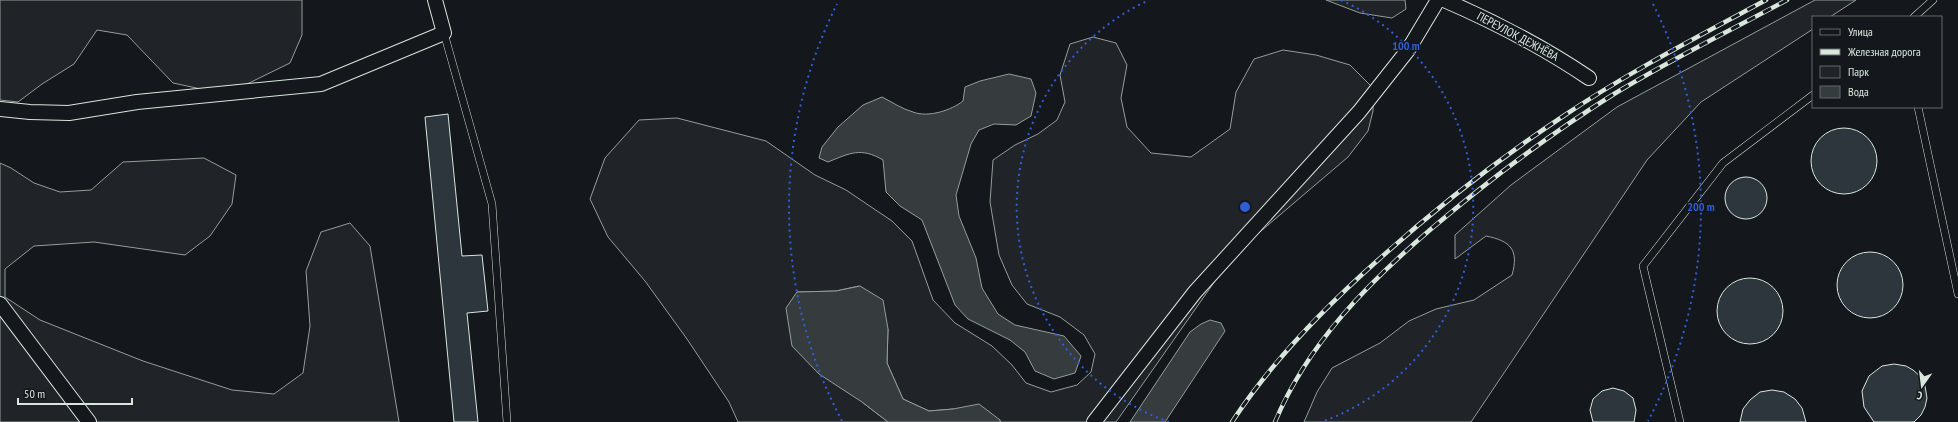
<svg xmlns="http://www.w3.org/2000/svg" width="1958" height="422" viewBox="0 0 1958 422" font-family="'PT Sans Narrow',sans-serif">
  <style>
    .green { fill: #202428; stroke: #939e99 }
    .water { fill: #363b3e; stroke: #939e99 }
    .building { fill: #2c363c; stroke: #d8e6dc }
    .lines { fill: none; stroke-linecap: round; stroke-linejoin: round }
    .service-casing { stroke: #d8e6dc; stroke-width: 8 }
    .minor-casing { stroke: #d8e6dc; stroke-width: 16 }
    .service { stroke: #14181c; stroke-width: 7 }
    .minor { stroke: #14181c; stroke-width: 14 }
    .rail-casing { stroke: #d8e6dc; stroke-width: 4.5 }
    .rail { stroke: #14181c; stroke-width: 3; stroke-dasharray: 9; stroke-linecap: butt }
    .ring { fill: none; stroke: #305dd8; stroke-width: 2; stroke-dasharray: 2 4 }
    .labels { text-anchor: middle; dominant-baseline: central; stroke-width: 3; stroke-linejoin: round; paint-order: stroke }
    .street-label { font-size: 12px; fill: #d8e6dc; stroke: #14181c }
    .centre { fill: #305dd8; stroke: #14181c; stroke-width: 2 }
    .ring-label { font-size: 12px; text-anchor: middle; font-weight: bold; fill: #305dd8; stroke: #14181c; stroke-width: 3; stroke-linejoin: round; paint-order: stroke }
  </style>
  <rect width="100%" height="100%" fill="#14181c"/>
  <!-- green -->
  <g class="green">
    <path d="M0,0H302V35L290,63L247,84L201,89L173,83L127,35L97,30L74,64L42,84L18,102L0,100Z"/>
    <path d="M1326,0H1405L1406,9L1392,18L1360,13Z"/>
    <path d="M1815,0H1856L1830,17H1813V29L1701,102L1647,160L1471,422H1304L1317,392L1332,368L1380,343L1409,321L1436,309L1474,300L1512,275C1519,250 1511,241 1486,236L1455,259V235L1511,185L1617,107Z"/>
    <path d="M1093,37L1116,43L1127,65L1121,98L1127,127L1151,153L1191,157L1230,129L1236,92L1254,59L1283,50L1316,55L1350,65L1373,88V111L1368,131L1348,157L1234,254L1116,422H1000V420L953,409L929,411L903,399L887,363L888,329L859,286L836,291L797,292L862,402L888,422H738L729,402L687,339L645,281L608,237L590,199L605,158L639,120L677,118L766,141L815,175L846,190L892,221L912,241L933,300L955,323L992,346L1012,365L1026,383L1051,392L1077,385L1091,372L1095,354L1084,335L1060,317L1027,304L1012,285L999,255L990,202L993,160L1015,145L1038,134L1057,120L1065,102L1060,75L1070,44Z"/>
    <path d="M204,158L236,175L232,204L210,236L185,255L94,242L34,246L5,269V297L40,320L143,361L232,390L274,394L303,373L310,326L306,271L321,232L350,223L370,246L399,422H0V163L11,168L34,183L60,192L91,190L123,162Z"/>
  </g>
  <!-- water -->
  <g class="water">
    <path d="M1009,74L1031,79L1036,93L1031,116L1016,125L994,124L979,130L971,144L956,195L959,216L976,258L982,288L998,314L1015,325L1064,336L1081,356L1075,373L1054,379L1035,371L1025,352L1010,340L968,319L955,305L922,220L900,206L886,192L883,160C861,147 850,153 828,162L819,158L822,147L838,127L863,105L882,97C892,102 902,109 913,112C928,118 952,110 963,101L965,87L980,81Z"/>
    <path d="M860,286L883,300L888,329L887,363L903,399L929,411L953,409L979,404L1000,420V422H888L862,402L819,374L792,346L786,308L797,292L836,291Z"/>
    <path d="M1210,320L1221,323L1225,331L1165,422H1130L1190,332L1201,324Z"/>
  </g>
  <!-- building -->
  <g class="building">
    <path d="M448,114L462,256L482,255L488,311L467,313L478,422H454L425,117Z"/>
    <circle cx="1844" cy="161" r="33"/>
    <circle cx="1746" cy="198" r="21"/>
    <circle cx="1870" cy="285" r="33"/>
    <circle cx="1750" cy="311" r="33"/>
    <path d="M1894,364L1906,366L1913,370L1922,378L1925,386L1927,398L1925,407L1921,415L1914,422H1874L1864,407L1862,391L1869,376L1882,366Z"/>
    <path d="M1613,388L1624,391L1633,398L1636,410L1634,422H1593L1590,410L1593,399L1602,391Z"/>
    <path d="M1772,390L1784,392L1795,399L1802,408L1806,422H1740L1743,409L1750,400L1760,392Z"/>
  </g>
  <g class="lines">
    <!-- service casing -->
    <g class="service-casing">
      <g id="service">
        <path d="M1914,17L1933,0"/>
        <path d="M444,33L492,204L507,422"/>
        <path d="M1918,107L1958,294"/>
        <path d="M1680,422L1643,266L1723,163L1813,95"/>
      </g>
    </g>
    <!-- minor casing -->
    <g class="minor-casing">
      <g id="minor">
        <path d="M1444,0C1495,22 1543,47 1589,78"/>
        <path d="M0,109L30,112L69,113L137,102L321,84L444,33L435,0"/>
        <path d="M0,304L89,422"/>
        <path d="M1094,422L1195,292L1359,112L1408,50L1438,0"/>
      </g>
    </g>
    <!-- service -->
    <use href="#service" class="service"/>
    <!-- minor -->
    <use href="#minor" class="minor"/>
    <!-- rail casing -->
    <g class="rail-casing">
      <g id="rail">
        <path d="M1232,422C1272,361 1323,309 1377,261C1435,209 1497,160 1562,117C1627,73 1697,37 1766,0"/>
        <path d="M1275,422C1308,343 1368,283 1431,229C1489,180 1550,134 1614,94C1670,60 1729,31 1787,0"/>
      </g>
    </g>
    <!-- rail -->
    <use href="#rail" class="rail"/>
  </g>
  <!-- distance rings -->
  <g class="ring">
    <path d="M1169 422A228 228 0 0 1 1149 0M1341 0A228 228 0 0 1 1321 422"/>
    <path d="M842 421A456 456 0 0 1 837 4M1653 4A456 456 0 0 1 1648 421"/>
  </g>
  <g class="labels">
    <!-- street labels -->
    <g class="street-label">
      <text transform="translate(1518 36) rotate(28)">ПЕРЕУЛОК ДЕЖНЁВА</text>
    </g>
  </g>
  <circle cx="1245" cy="207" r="6" class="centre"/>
  <g class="ring-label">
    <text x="1406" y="50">100 m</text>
    <text x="1701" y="211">200 m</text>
  </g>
  <!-- legend -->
  <rect x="1812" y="16" width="130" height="92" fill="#14181c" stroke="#626a69"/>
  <rect x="1820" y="29" width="20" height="6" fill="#14181c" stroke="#626a69"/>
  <text x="1848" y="36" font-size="12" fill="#d8e6dc">Улица</text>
  <rect x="1820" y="49" width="20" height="6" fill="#d8e6dc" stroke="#626a69"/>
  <text x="1848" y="56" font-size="12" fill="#d8e6dc">Железная дорога</text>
  <rect x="1820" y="66" width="20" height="12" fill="#202428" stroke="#626a69"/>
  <text x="1848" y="76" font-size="12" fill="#d8e6dc">Парк</text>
  <rect x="1820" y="86" width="20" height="12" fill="#363b3e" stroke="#626a69"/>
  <text x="1848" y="96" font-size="12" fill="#d8e6dc">Вода</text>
  <!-- north arrow -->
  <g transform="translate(1922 386) rotate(194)" stroke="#14181c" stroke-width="3" paint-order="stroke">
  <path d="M0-3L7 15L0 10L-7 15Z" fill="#d8e6dc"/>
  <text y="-6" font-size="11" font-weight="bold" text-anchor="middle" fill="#d8e6dc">С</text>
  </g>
  <!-- scale -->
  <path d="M18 398v6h114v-6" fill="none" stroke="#d8e6dc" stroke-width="2"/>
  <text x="24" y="398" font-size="12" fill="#d8e6dc" stroke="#14181c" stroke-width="3" paint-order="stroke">50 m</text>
</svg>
